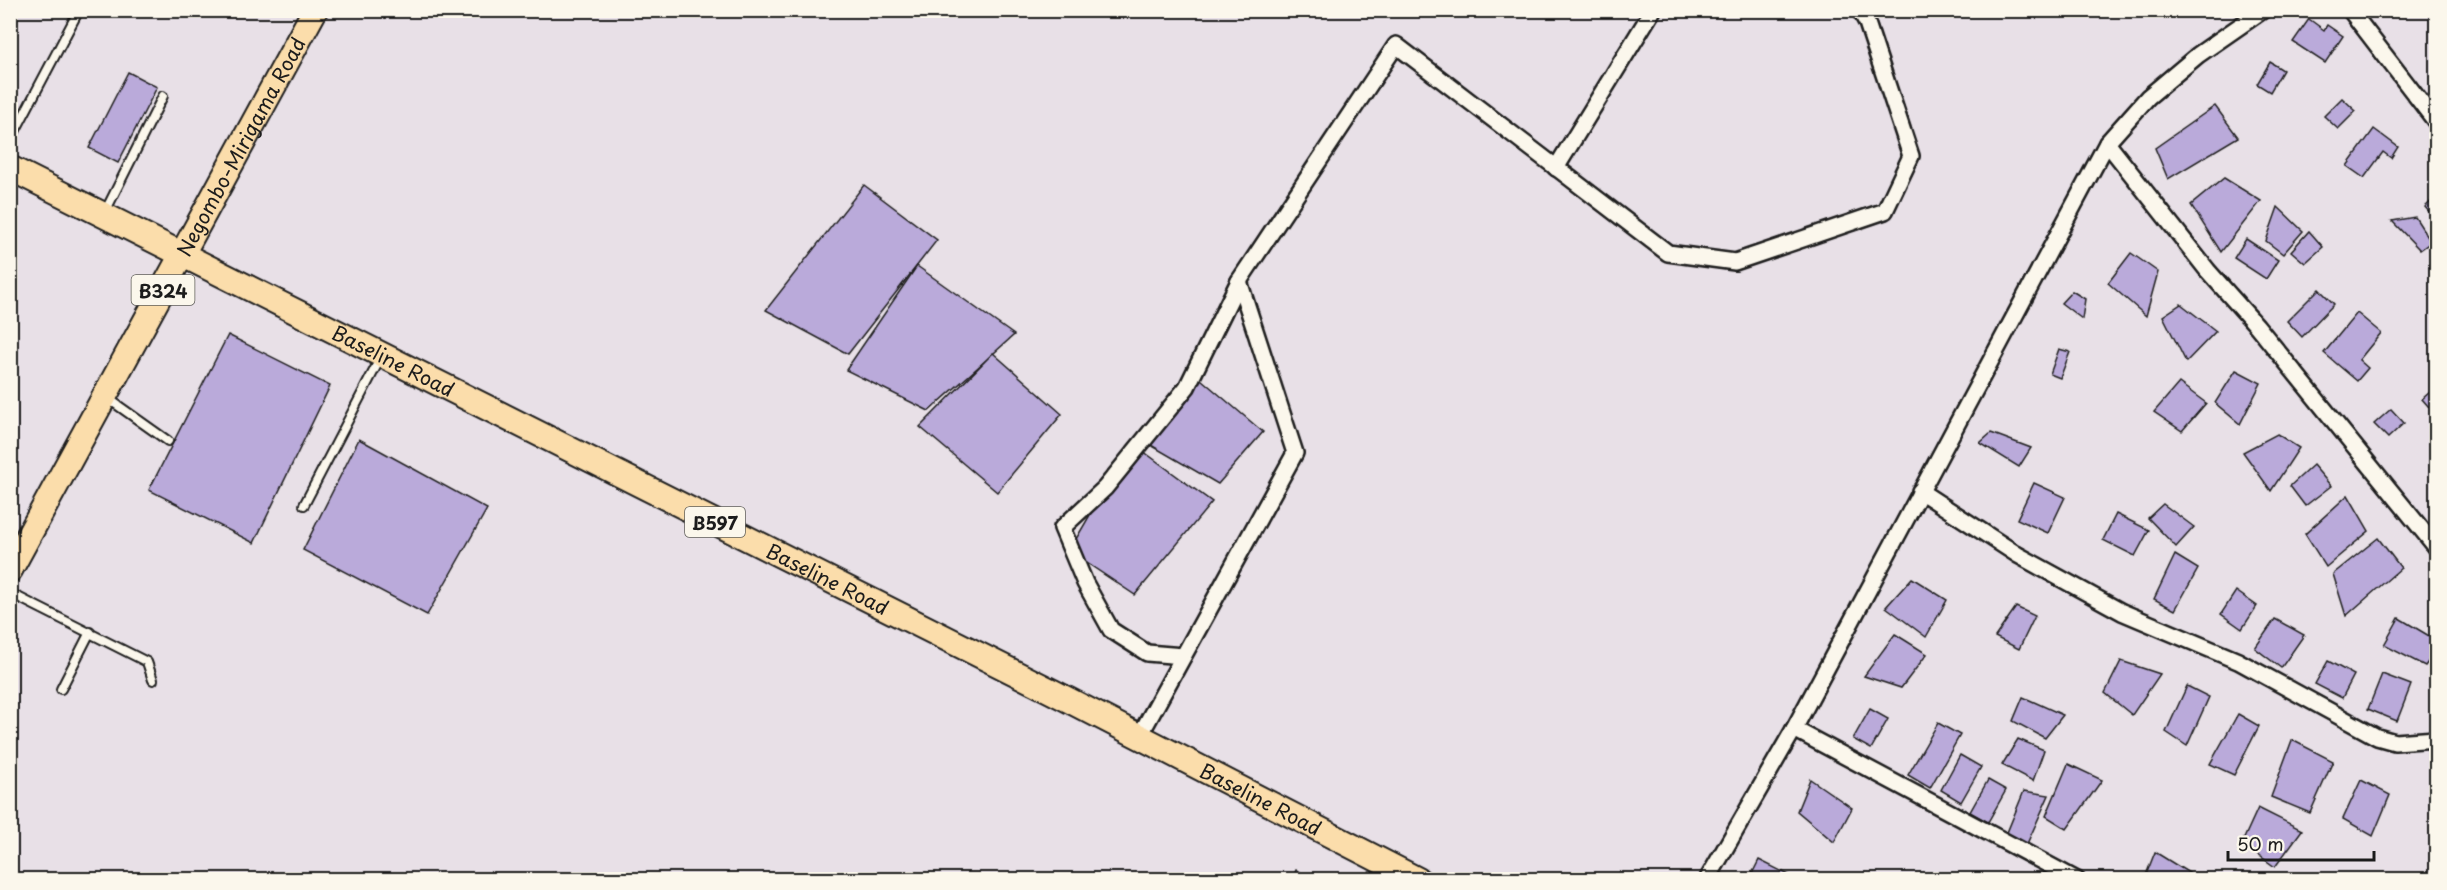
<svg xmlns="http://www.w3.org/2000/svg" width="2447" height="890" viewBox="0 0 2447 890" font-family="'Playpen Sans',sans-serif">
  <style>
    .building { fill: #baaada; stroke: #1c1c1c; stroke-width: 1.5 }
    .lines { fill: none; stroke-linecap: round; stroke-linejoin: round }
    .service-casing { stroke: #1c1c1c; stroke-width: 12 }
    .minor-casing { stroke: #1c1c1c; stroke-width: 20 }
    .primary-casing { stroke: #1c1c1c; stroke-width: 28 }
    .service { stroke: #fbf7ec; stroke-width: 8 }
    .minor { stroke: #fbf7ec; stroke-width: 15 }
    .primary { stroke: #fbddab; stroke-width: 24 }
    .labels { text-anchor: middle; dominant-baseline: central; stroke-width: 6; stroke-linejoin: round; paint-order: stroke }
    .shield { fill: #fbf7ec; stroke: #5f5e5a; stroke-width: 1.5 }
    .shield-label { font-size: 18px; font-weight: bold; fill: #1c1c1c }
    .street-label { font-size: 20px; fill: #1c1c1c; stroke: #fbf7ec }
  </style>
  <rect width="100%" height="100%" fill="#e8e0e7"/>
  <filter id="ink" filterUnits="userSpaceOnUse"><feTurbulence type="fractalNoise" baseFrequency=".0167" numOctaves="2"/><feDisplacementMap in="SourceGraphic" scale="12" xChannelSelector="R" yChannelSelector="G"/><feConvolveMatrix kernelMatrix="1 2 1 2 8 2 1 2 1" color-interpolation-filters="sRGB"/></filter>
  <g filter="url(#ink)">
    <!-- building -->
    <g class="building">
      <path d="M2309,19L2324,30L2327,25L2343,36L2325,63L2293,42Z"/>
      <path d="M2270,62L2283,70L2270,92L2257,84Z"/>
      <path d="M128,72L157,87L118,163L89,148Z"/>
      <path d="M2342,98L2356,111L2338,129L2324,116Z"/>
      <path d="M2215,106L2238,137L2168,179L2155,148Z"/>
      <path d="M2374,129L2398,147L2391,158L2383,152L2364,178L2347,166Z"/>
      <path d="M2224,178L2261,201L2221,252L2191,205Z"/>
      <path d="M864,185L937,240L848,354L766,310Z"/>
      <path d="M2436,197V220L2425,207Z"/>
      <path d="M2278,207L2303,231L2283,254L2266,241Z"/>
      <path d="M2415,217L2431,242L2420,250L2392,221Z"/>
      <path d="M2309,231L2323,247L2305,263L2291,251Z"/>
      <path d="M2246,239L2278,260L2266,279L2234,258Z"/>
      <path d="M2131,253L2158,272L2146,316L2108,283Z"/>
      <path d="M917,266L1014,335L929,411L846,370Z"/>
      <path d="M2319,289L2334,304L2302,337L2287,321Z"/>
      <path d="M2072,291L2085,299L2082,319L2061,303Z"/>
      <path d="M2181,304L2216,331L2186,362L2163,316Z"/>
      <path d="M2357,313L2381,333L2359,360L2368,368L2357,381L2324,353Z"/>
      <path d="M228,335L330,386L254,543L149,490Z"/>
      <path d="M2059,349L2070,352L2060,378L2050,374Z"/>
      <path d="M993,353L1062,414L997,492L920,427Z"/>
      <path d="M2236,370L2261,383L2240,424L2215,403Z"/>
      <path d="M1195,374L1263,432L1218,484L1149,444Z"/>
      <path d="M2179,383L2206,403L2182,431L2154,412Z"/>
      <path d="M2436,387V415L2422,399Z"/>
      <path d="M2391,409L2404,423L2388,438L2374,424Z"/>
      <path d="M1991,433L2031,448L2019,467L1980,443Z"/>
      <path d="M2277,434L2299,448L2271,491L2243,452Z"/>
      <path d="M359,439L487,509L427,615L303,550Z"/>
      <path d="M1132,443L1212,502L1135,595L1069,551Z"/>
      <path d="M2313,465L2331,486L2305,506L2290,486Z"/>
      <path d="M2034,483L2065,497L2048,533L2017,519Z"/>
      <path d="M2348,495L2369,531L2326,567L2305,534Z"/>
      <path d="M2163,504L2194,527L2176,547L2148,518Z"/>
      <path d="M2116,514L2149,530L2135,556L2103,540Z"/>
      <path d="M2378,538L2401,568L2346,616L2333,574Z"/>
      <path d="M2175,555L2198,569L2175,610L2154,599Z"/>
      <path d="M1912,578L1947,600L1926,637L1886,607Z"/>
      <path d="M2236,591L2257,606L2242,629L2221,614Z"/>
      <path d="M2016,607L2035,616L2019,649L1995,637Z"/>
      <path d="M2399,618L2436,640V651L2425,666L2384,645Z"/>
      <path d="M2275,619L2304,635L2281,668L2255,648Z"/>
      <path d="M1895,634L1927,654L1901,688L1864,676Z"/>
      <path d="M2121,661L2160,674L2132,715L2105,693Z"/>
      <path d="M2328,661L2354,675L2342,698L2315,684Z"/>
      <path d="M2382,674L2411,685L2397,721L2368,709Z"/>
      <path d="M2187,686L2209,697L2187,746L2166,732Z"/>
      <path d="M2023,697L2063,715L2045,738L2013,721Z"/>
      <path d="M1870,709L1888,719L1871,749L1853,739Z"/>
      <path d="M2238,714L2259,726L2234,775L2210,764Z"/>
      <path d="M1938,723L1960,735L1930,788L1908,775Z"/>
      <path d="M2018,739L2044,750L2033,781L2002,765Z"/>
      <path d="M2292,740L2333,761L2310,813L2271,797Z"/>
      <path d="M1960,755L1981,767L1961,802L1941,790Z"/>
      <path d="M2068,764L2102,780L2067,829L2046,816Z"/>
      <path d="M1810,779L1852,808L1834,842L1797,811Z"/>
      <path d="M1988,780L2006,790L1988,822L1970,812Z"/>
      <path d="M2361,780L2390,795L2373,836L2343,819Z"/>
      <path d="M2024,791L2049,795L2026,846L2006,835Z"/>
      <path d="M2258,808L2302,830L2275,867L2242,843Z"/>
      <path d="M2155,852L2194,876L2192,880H2144Z"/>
      <path d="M1759,860L1791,876L1790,880H1749Z"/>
      <path d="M1296,870L1314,880H1292Z"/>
    </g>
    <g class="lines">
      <!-- service casing -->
      <g class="service-casing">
        <g id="service">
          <path d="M10,141L78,12"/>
          <path d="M105,212L163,96"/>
          <path d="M106,397L168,441"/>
          <path d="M304,505L381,357"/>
          <path d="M10,593L147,662L153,680"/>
          <path d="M61,689L90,632"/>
        </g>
      </g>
      <!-- minor casing -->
      <g class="minor-casing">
        <g id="minor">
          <path d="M2350,10L2436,122"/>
          <path d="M2107,143L2208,271L2257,326L2436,547"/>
          <path d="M1556,168L1653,10"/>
          <path d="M1920,491L2018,555L2122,612L2238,661L2377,737L2395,742L2436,739"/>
          <path d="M1183,656L1147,653L1111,630L1085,583L1062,528L1105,488L1187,387L1239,281"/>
          <path d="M1794,729L2077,880"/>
          <path d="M1139,737L1295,453L1239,281L1396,45L1668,253L1735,262L1885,211L1911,156L1867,23L1860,10"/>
          <path d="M1707,880L1794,729L2107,143L2148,97L2198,55L2263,10"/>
        </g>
      </g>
      <!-- primary casing -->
      <g class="primary-casing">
        <g id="primary">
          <path id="s1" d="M10,168L1053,692L1418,880"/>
          <path id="s2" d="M10,570L315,10"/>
        </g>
      </g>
      <!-- service -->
      <use href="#service" class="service"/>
      <!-- minor -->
      <use href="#minor" class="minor"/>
      <!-- primary -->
      <use href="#primary" class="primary"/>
    </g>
  </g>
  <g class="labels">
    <!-- shield labels -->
    <g class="shield">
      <rect x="131.5" y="275" width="63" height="30" rx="4.5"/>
      <rect x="685" y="507" width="60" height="30" rx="4.5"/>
    </g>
    <g class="shield-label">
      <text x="163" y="290">B324</text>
      <text x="715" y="522">B597</text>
    </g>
    <!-- street labels -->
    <g class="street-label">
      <text stroke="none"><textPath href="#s2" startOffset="482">Negombo-Mirigama Road</textPath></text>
      <text stroke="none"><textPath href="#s1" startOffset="429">Baseline Road</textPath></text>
      <text stroke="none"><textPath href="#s1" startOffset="915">Baseline Road</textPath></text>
      <text stroke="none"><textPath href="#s1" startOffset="1401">Baseline Road</textPath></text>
    </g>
  </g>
  <!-- margin -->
  <rect width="2447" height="890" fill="none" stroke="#fbf7ec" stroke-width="36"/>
  <rect x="18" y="18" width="2411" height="854" fill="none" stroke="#1c1c1c" stroke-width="2" filter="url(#ink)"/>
  <!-- scale -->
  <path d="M2228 851v9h146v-9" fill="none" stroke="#1c1c1c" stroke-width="3"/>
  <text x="2237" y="851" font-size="18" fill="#1c1c1c" stroke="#fbf7ec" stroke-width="4.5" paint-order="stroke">50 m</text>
</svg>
